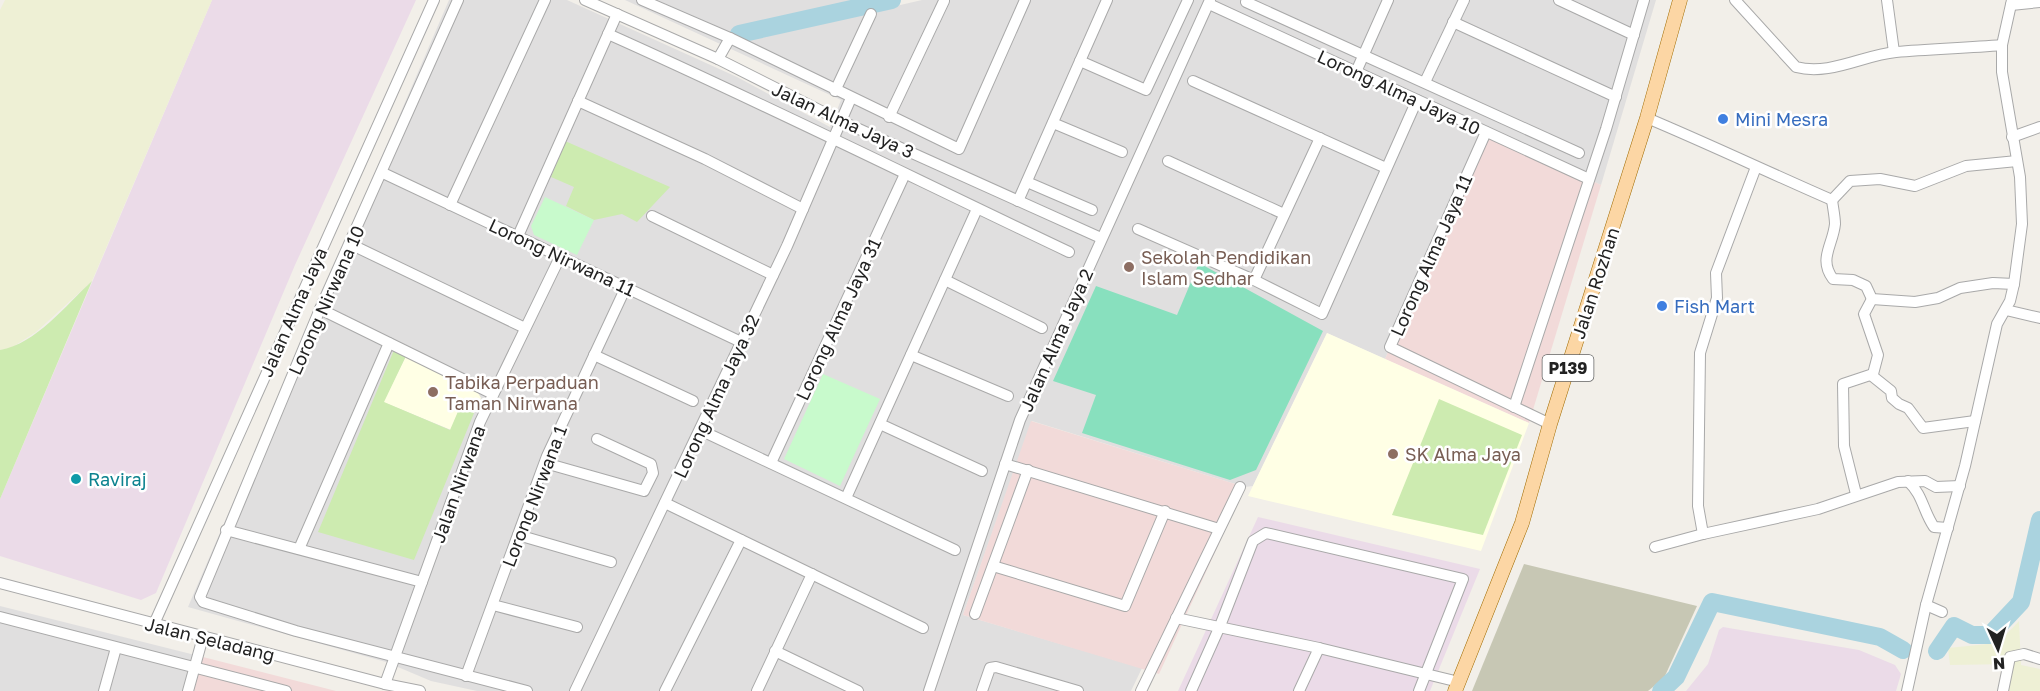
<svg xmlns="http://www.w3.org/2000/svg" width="2040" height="691" viewBox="0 0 2040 691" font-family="'Golos Text',sans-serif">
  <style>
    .residential { fill: #e0dfdf }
    .commercial { fill: #f2dad9 }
    .industrial { fill: #ebdbe8 }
    .education { fill: #ffffe5 }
    .construction { fill: #c7c7b4 }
    .farmland { fill: #eef0d5 }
    .grass { fill: #cdebb0 }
    .park { fill: #c8facc }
    .pitch { fill: #88e0be }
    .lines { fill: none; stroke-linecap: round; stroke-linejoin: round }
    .river { stroke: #aad3df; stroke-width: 18 }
    .minor-casing { stroke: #a9a9a9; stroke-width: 12 }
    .major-casing { stroke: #a06b00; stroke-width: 15 }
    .minor { stroke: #fff; stroke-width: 10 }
    .major { stroke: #fcd6a4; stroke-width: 14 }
    .shop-dot { fill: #3f7fe0; stroke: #fff; stroke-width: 2 }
    .education-dot { fill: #8d6e63; stroke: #fff; stroke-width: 2 }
    .culture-dot { fill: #0f9aa8; stroke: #fff; stroke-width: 2 }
    .labels { text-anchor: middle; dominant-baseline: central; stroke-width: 5; stroke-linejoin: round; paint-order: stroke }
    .shield { fill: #fff; stroke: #646464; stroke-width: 1.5 }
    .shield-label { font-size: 16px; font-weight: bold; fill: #222 }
    .street-label { font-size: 18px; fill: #222; stroke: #fff }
    .shop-label { font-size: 18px; fill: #366cbe; stroke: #fff; text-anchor: start }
    .education-label { font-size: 18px; fill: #785e54; stroke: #fff; text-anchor: start }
    .culture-label { font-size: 18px; fill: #0d838f; stroke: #fff; text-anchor: start }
  </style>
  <rect width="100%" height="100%" fill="#f2efe9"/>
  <!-- residential -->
  <g class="residential">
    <path d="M449,0H567L737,77L830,127L841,100L625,0H864L857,2L883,9L922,0H1656L1601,185L1487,133L1385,359L1327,333L1253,486L1245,487L1032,421L963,615L1142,668L1131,691H477L431,681L386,662L188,607Z"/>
    <path d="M0,606L199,656L189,691H0Z"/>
  </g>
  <!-- commercial -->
  <g class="commercial">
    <path d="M1487,132L1601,185L1529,423L1385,359Z"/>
    <path d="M1031,421L1245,487L1159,674L963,615Z"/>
    <path d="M199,656L336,691H189Z"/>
  </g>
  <!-- industrial -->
  <g class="industrial">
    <path d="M212,0H416L295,265L156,593L141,600L0,556V499Z"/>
    <path d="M1258,517L1480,569L1430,691H1178Z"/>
    <path d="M1723,627L1859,650L1895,665L1901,674L1896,691H1686L1708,664L1719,630Z"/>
  </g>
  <!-- education -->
  <g class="education">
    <path d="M1327,333L1529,423L1481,551L1248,496Z"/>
    <path d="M406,356L474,386L481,398L474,413L460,407L451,430L383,402Z"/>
  </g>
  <!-- construction -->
  <path class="construction" d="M1524,564L1697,606L1664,678L1648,691H1472Z"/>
  <!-- farmland -->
  <g class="farmland">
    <path d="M5,0H212L92,281L36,332L11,348L0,350V10Z"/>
    <path d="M2019,621L2021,665L2040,669V691H2009L2012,664L1950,665L1948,648L1998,643Z"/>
  </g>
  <!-- grass -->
  <g class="grass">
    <path d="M565,141L670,187L637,222L622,214L594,220L566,206L574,187L551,177Z"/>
    <path d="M92,281L0,499V350C36,344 66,305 92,281Z"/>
    <path d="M394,350L406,356L384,402L450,430L460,407L474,413L414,560L318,532Z"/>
    <path d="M1439,399L1522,435L1483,535L1392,515Z"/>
  </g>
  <!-- park -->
  <g class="park">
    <path d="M545,197L594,220L577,255L534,235L531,226Z"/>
    <path d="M823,374L880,399L840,486L784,459Z"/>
  </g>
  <!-- pitch -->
  <path class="pitch" d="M1199,263L1323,331L1256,470L1230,480L1082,433L1096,395L1053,381L1096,286L1177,315Z"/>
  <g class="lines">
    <!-- river -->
    <g class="river">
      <path d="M739,34L892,0"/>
      <path d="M1937,651L1954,626L1972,635H1990L2021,602L2040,520"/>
      <path d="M1661,691L1676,677L1712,602L1880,637L1903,650"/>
    </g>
    <!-- minor casing -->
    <g class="minor-casing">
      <g id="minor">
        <path d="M458,0L320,309L200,597L203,602L296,631L527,691"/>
        <path d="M585,0L718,59L841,121L1101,238"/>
        <path d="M642,0L730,38L959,149L1025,0"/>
        <path d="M1559,0L1634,35"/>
        <path d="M1735,0L1796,67C1830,76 1863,55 1896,52C1931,49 1967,48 2002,45"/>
        <path d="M1887,0L1894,52"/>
        <path d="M1246,2L1579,153"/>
        <path d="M1209,4L1589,179"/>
        <path d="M2011,5L2040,2"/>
        <path d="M1453,22L1616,97"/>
        <path d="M608,34C763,103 915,179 1069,252"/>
        <path d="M718,59L730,38"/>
        <path d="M1080,61L1146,90L1188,0"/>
        <path d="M1356,72L1388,0"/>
        <path d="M1193,81L1386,168"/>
        <path d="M1425,82L1464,0"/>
        <path d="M835,91L871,14"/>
        <path d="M578,101L705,159L803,209"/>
        <path d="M889,117L944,1"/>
        <path d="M1647,118C1709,144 1770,173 1832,200"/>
        <path d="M1053,123L1122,152"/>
        <path d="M1486,132L1390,347L1550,424"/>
        <path d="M2012,137L2040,127"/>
        <path d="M1168,161L1284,214"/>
        <path d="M383,173L741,342"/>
        <path d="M1027,182L1092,210"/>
        <path d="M1832,200C1833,208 1835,217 1835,224C1833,245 1818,259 1833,279L1853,280L1866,286L1872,299L1915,302L1938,298L1960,288L1993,283L2014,284"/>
        <path d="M1832,200L1850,181L1880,179L1915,186L1966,166L2017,161"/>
        <path d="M1018,201L1107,0"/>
        <path d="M450,205L545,0"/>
        <path d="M652,216L773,275"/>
        <path d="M1138,229L1254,280L1322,314L1417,100"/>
        <path d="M518,236L617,14"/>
        <path d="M350,244L525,328"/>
        <path d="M945,280L1042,328"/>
        <path d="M1254,280L1320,138"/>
        <path d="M320,309L493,394"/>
        <path d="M2006,310L2040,318"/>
        <path d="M594,355L693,401"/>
        <path d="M911,355L1008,396"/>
        <path d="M1871,375L1891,391L1892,398L1899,404L1908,408L1923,428L1975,421"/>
        <path d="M1514,407L1606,129L1644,0"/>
        <path d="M880,424L982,471"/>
        <path d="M700,430L955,550"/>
        <path d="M545,463L644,491L653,473L651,464L597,439"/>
        <path d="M771,463L905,174"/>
        <path d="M1005,464L1219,529"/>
        <path d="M1908,481C1923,495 1923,511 1934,527L1948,528"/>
        <path d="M1856,494L1844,446L1843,384L1873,374L1878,355L1864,314L1872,299"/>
        <path d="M846,498L977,209"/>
        <path d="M665,503L923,628"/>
        <path d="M226,530L422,582"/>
        <path d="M1703,534L1698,506L1700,353L1717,298L1716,273L1756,167"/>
        <path d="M518,535L611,562"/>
        <path d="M1655,547L1703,534L1818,509L1898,482L1925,481L1936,487L1960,486"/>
        <path d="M299,549L389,343"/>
        <path d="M993,566L1125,606L1165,511"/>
        <path d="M0,583L385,684L420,691"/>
        <path d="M493,605L577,627"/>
        <path d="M1926,605L1942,612"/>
        <path d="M975,614L1028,470"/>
        <path d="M0,617L286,691"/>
        <path d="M1176,618L1319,648L1459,682"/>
        <path d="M154,624L434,0"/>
        <path d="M775,651L858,691"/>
        <path d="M466,676L547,456L626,287"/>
        <path d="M385,684L480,422L560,257"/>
        <path d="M104,691L116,648"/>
        <path d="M188,691L203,637"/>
        <path d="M575,691L787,246L851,98"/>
        <path d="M665,691L741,540"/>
        <path d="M757,691L812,574"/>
        <path d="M929,691L1020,420L1210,0"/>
        <path d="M982,691L990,668L996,667L1078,691"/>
        <path d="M1141,691L1240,487"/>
        <path d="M1191,691L1220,626L1253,541L1266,533L1463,579L1419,691"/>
        <path d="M1299,691L1319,648"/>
        <path d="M1907,691L1926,605L1965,466L1997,324L2010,301L2014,284L2022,224L2020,177L2002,72V45L2012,0"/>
        <path d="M2003,691L2010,657L2024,654L2040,659"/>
      </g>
    </g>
    <!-- major casing -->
    <g class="major-casing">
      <path id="major" d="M1455,691L1522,523L1550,424L1647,118L1680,0"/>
    </g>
    <!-- minor -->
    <use href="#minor" class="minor"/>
    <!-- major -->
    <use href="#major" class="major"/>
  </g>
  <!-- markers -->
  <g class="shop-dot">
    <circle cx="1723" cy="119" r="6"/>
    <circle cx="1662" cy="306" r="6"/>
  </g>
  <g class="education-dot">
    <circle cx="1129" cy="267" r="6"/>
    <circle cx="433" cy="392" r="6"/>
    <circle cx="1393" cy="454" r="6"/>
  </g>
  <circle class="culture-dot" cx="76" cy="479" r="6"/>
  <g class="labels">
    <!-- shield labels -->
    <rect class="shield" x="1542.5" y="355" width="51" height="26" rx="4.5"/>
    <g class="shield-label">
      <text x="1568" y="368">P139</text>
    </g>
    <!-- street labels -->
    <g class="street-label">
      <text transform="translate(1399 92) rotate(25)">Lorong Alma Jaya 10</text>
      <text transform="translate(843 120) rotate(25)">Jalan Alma Jaya 3</text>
      <text transform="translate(1431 255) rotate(-66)">Lorong Alma Jaya 11</text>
      <text transform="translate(562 257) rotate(25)">Lorong Nirwana 11</text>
      <text transform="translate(1595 283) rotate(-72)">Jalan Rozhan</text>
      <text transform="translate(326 300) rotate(-66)">Lorong Nirwana 10</text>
      <text transform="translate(293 312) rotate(-66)">Jalan Alma Jaya</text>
      <text transform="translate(838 319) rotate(-65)">Lorong Alma Jaya 31</text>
      <text transform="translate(1056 340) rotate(-66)">Jalan Alma Jaya 2</text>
      <text transform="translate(716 396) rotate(-65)">Lorong Alma Jaya 32</text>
      <text transform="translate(458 484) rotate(-70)">Jalan Nirwana</text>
      <text transform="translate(534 496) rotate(-69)">Lorong Nirwana 1</text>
      <text transform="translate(210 639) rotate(14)">Jalan Seladang</text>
    </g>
    <!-- shop labels -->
    <g class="shop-label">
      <text x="1735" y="119">Mini Mesra</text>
      <text x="1674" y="306">Fish Mart</text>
    </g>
    <!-- education labels -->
    <g class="education-label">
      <text x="1141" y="257">Sekolah Pendidikan<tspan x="1141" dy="21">Islam Sedhar</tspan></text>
      <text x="445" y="382">Tabika Perpaduan<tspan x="445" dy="21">Taman Nirwana</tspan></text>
      <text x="1405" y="454">SK Alma Jaya</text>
    </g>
    <!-- culture labels -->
    <g class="culture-label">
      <text x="88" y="479">Raviraj</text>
    </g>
  </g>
  <!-- north arrow -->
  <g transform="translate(1998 649) rotate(176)" stroke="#ffffff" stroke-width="4.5" paint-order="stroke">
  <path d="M0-4.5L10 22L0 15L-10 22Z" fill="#222222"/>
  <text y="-9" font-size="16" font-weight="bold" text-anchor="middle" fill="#222222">N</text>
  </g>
</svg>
